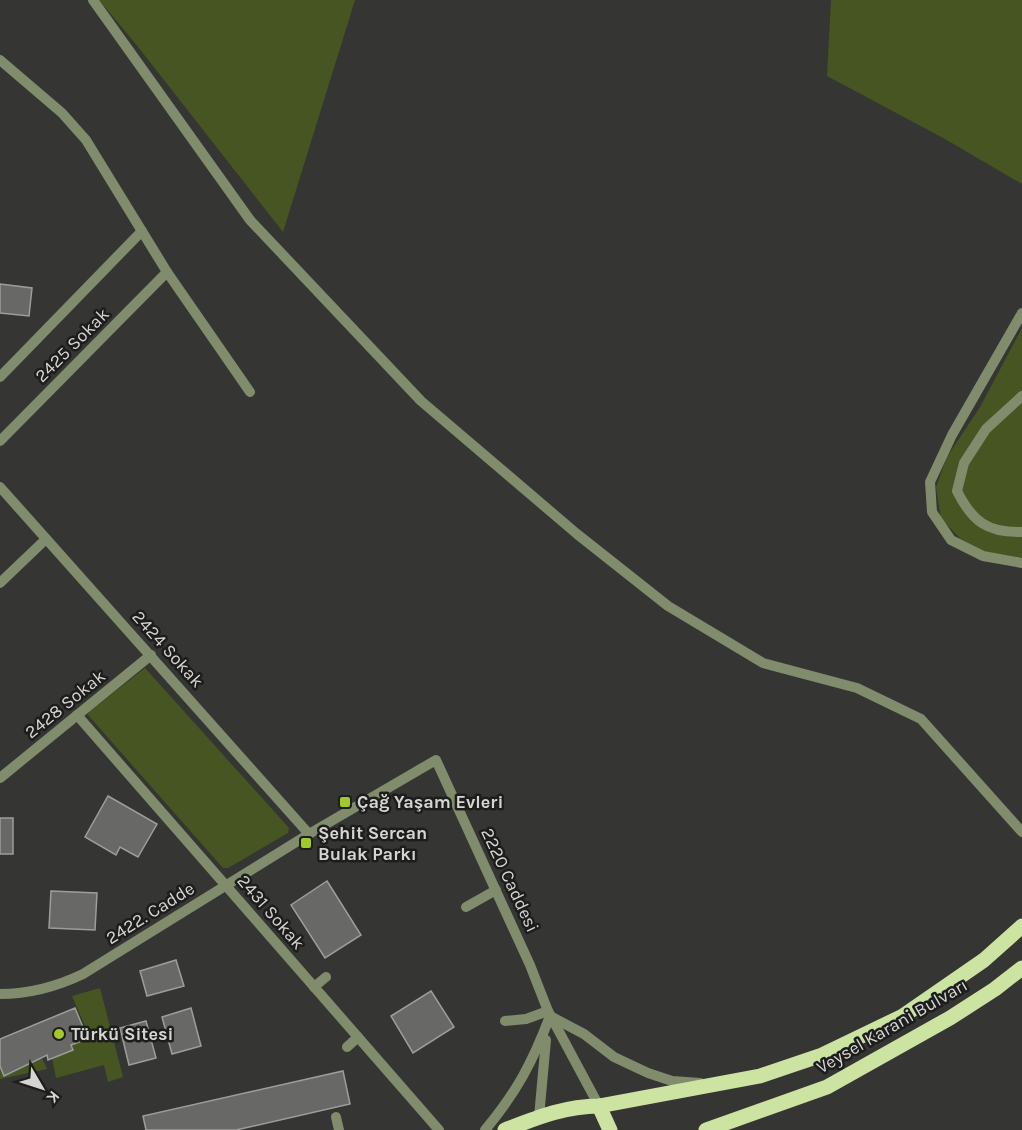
<svg xmlns="http://www.w3.org/2000/svg" width="1022" height="1130" viewBox="0 0 1022 1130" font-family="Karla,sans-serif">
  <style>
    .green { fill: #465522 }
    .building { fill: #686966; stroke: #9d9e9b; stroke-width: 1.5 }
    .lines { fill: none; stroke-linecap: round; stroke-linejoin: round }
    .minor { stroke: #818c6d; stroke-width: 10 }
    .major { stroke: #cde3a2; stroke-width: 15 }
    .poi-dot { fill: #a1c92a; stroke: #1d1d1c; stroke-width: 2 }
    .labels { text-anchor: middle; dominant-baseline: central; stroke-width: 5; stroke-linejoin: round; paint-order: stroke }
    .street-label { font-size: 18px; fill: #d5d5d4; stroke: #1d1d1c }
    .poi-label { font-size: 18px; font-weight: bold; fill: #d5d5d4; stroke: #1d1d1c; text-anchor: start }
  </style>
  <rect width="100%" height="100%" fill="#353633"/>
  <!-- green -->
  <g class="green">
    <path d="M99,0H355L283,232L135,43Z"/>
    <path d="M831,0H1022V184L945,139L827,76Z"/>
    <path d="M1022,328V558L982,551L961,539L941,519L936,487L947,457L980,407Z"/>
    <path d="M145,668L289,828L288,833L228,868H223L88,715L89,712Z"/>
    <path d="M100,988L123,1077L108,1082L104,1065L56,1078L52,1058L72,1050L71,1045L79,1042L77,1037L88,1033L72,996Z"/>
    <path d="M42,1058L47,1069L0,1079V1066L4,1075Z"/>
  </g>
  <!-- building -->
  <g class="building">
    <path d="M0,284L32,288L29,316L0,313Z"/>
    <path d="M108,796L157,824L138,857L120,847L116,855L85,837Z"/>
    <rect x="0" y="818" width="13" height="36"/>
    <path d="M327,881L361,935L325,958L291,905Z"/>
    <path d="M51,891L97,893L95,930L49,928Z"/>
    <path d="M176,960L184,986L147,996L140,971Z"/>
    <path d="M431,991L454,1027L413,1053L391,1016Z"/>
    <path d="M75,1008L85,1032L76,1036L79,1042L71,1045L73,1050L48,1060L47,1055L4,1076L0,1066V1039Z"/>
    <path d="M191,1008L201,1046L172,1054L162,1017Z"/>
    <path d="M146,1021L156,1058L129,1065L120,1028Z"/>
    <path d="M343,1071L350,1104L236,1130H146L143,1116Z"/>
  </g>
  <g class="lines">
    <!-- minor -->
    <g class="minor">
      <path d="M93,0L250,220L421,401L577,534L668,606L763,663L857,688L921,719L1022,832"/>
      <path d="M0,60L62,113L86,140L167,272L250,392"/>
      <path d="M1022,313L952,435L930,482L932,512L951,540L983,556L1022,563"/>
      <path d="M0,377L142,231"/>
      <path d="M1022,396L986,429L964,463L957,491C972,521 987,533 1022,532"/>
      <path d="M0,441L167,272"/>
      <path d="M0,487L309,834"/>
      <path d="M0,583L46,539"/>
      <path d="M77,715L439,1130"/>
      <path d="M0,778L151,655"/>
      <path d="M466,907L496,890"/>
      <path d="M314,987L326,977"/>
      <path d="M0,994C30,994 56,987 83,974L309,834L436,760L530,965L548,1011L599,1106"/>
      <path d="M550,1016L584,1034L614,1057L648,1073L672,1081L700,1083"/>
      <path d="M505,1021L526,1019L548,1011"/>
      <path d="M347,1047L358,1037"/>
      <path d="M336,1117L339,1130"/>
      <path d="M539,1117L546,1040"/>
      <path d="M485,1130C517,1092 533,1061 550,1016"/>
    </g>
    <!-- major -->
    <g class="major">
      <path d="M599,1106L610,1130"/>
      <path d="M505,1130C536,1118 565,1106 599,1106L760,1076L822,1055L903,1016L984,960L1022,926"/>
      <path d="M706,1130L827,1087L950,1018L995,989L1022,968"/>
    </g>
  </g>
  <!-- markers -->
  <g class="poi-dot">
    <rect x="339" y="796" width="12" height="12" rx="3"/>
    <rect x="300" y="837" width="12" height="12" rx="3"/>
    <circle cx="59" cy="1034" r="6"/>
  </g>
  <g class="labels">
    <!-- street labels -->
    <g class="street-label">
      <text transform="translate(72 345) rotate(-45)">2425 Sokak</text>
      <text transform="translate(168 649) rotate(48)">2424 Sokak</text>
      <text transform="translate(65 704) rotate(-39)">2428 Sokak</text>
      <text transform="translate(510 880) rotate(65)">2220 Caddesi</text>
      <text transform="translate(271 912) rotate(49)">2431 Sokak</text>
      <text transform="translate(150 913) rotate(-32)">2422. Cadde</text>
      <text transform="translate(892 1026) rotate(-30)">Veysel Karani Bulvarı</text>
    </g>
    <!-- poi labels -->
    <g class="poi-label">
      <text x="357" y="802">Çağ Yaşam Evleri</text>
      <text x="318" y="833">Şehit Sercan<tspan x="318" dy="21">Bulak Parkı</tspan></text>
      <text x="71" y="1034">Türkü Sitesi</text>
    </g>
  </g>
  <!-- north arrow -->
  <g transform="translate(42 1088) rotate(129)" stroke="#1d1d1c" stroke-width="4.5" paint-order="stroke">
  <path d="M0-4.5L10 22L0 15L-10 22Z" fill="#d5d5d4"/>
  <text y="-9" font-size="16" font-weight="bold" text-anchor="middle" fill="#d5d5d4">K</text>
  </g>
</svg>
